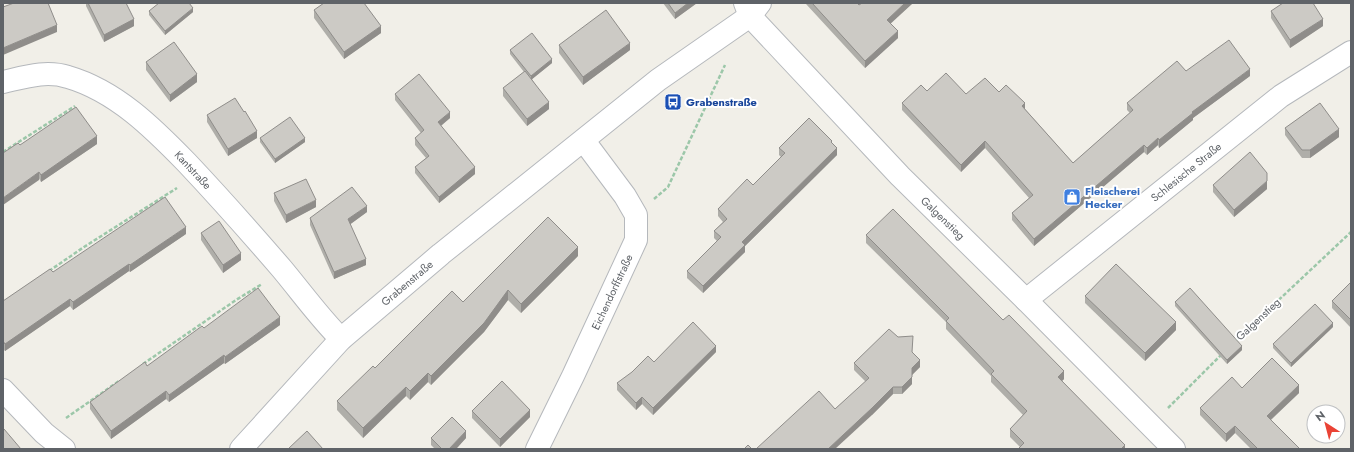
<svg xmlns="http://www.w3.org/2000/svg" width="1354" height="452" viewBox="0 0 1354 452" font-family="Jost,sans-serif">
  <style>
    .lines { fill: none; stroke-linecap: round; stroke-linejoin: round }
    .minor-casing { stroke: #b5b8bc; stroke-width: 24 }
    .path { stroke: #9cc7a9; stroke-width: 2.5; stroke-dasharray: 4 2; stroke-linecap: butt }
    .minor { stroke: #fff; stroke-width: 22 }
    .wall { fill: #afaea9 }
    .shaded-wall { fill: #8f8d8a }
    .building { fill: #cccac5; stroke: #8f8d8a }
    .labels { text-anchor: middle; dominant-baseline: central; stroke-width: 4; stroke-linejoin: round; paint-order: stroke }
    .transit-label { font-size: 11px; font-weight: bold; fill: #164399; stroke: #fff; text-anchor: start }
    .street-label { font-size: 11px; fill: #5f6368; stroke: #fff }
    .shop-label { font-size: 11px; font-weight: bold; fill: #366cbe; stroke: #fff; text-anchor: start }
  </style>
  <rect width="100%" height="100%" fill="#f1efe8"/>
  <g class="lines">
    <!-- minor casing -->
    <g class="minor-casing">
      <g id="minor">
        <path d="M745,3L750,16L900,176L1026,300L1174,449"/>
        <path d="M3,82C25,77 46,70 68,77C116,91 153,128 187,163C220,198 251,233 282,269C302,293 319,317 341,339"/>
        <path d="M1026,300L1281,96L1351,52"/>
        <path d="M3,390L44,433L64,449"/>
        <path d="M241,449L341,339L441,254L658,80L750,16L760,3"/>
        <path d="M537,449L573,376L636,240V215L625,196L584,141"/>
      </g>
    </g>
    <!-- path -->
    <g class="path">
      <path d="M3,152L75,106"/>
      <path d="M654,199L668,187L725,65"/>
      <path d="M49,271L84,247L177,188"/>
      <path d="M1235,341L1351,232"/>
      <path d="M143,364L236,300L262,284"/>
      <path d="M1168,408L1223,353"/>
      <path d="M66,418L119,381"/>
    </g>
    <!-- minor -->
    <use href="#minor" class="minor"/>
  </g>
  <!-- wall -->
  <g class="wall">
    <path d="M86,3H126L134,26L104,42L86,6Z"/>
    <path d="M663,3H697L675,19Z"/>
    <path d="M806,3H857L859,5L862,3H913L890,23L898,38L865,68L806,4Z"/>
    <path d="M314,10L381,33L344,59L314,18Z"/>
    <path d="M149,11L193,12L165,35L149,15Z"/>
    <path d="M1271,11L1323,26L1290,48L1271,18Z"/>
    <path d="M559,45L630,50L583,85L559,53Z"/>
    <path d="M510,50L552,63L532,79L549,109L527,126L503,96V88L524,72L510,54Z"/>
    <path d="M146,62L197,82L170,102L146,70Z"/>
    <path d="M1250,76L1193,118V120L1159,148L1158,145L1147,155L1144,152L1034,246L1012,220V213L1029,198L985,148L961,172L902,110V103L927,91L966,94L999,92L1025,109L1073,163L1130,113L1127,110V103Z"/>
    <path d="M395,94L450,118L441,126L475,174L439,203L415,173V167L426,158L415,145V138L421,133L395,100Z"/>
    <path d="M207,115L257,138L228,156L207,122Z"/>
    <path d="M1285,128L1339,137L1310,158H1302L1285,135Z"/>
    <path d="M260,138L305,142L275,163L260,142Z"/>
    <path d="M832,143L837,155L745,246V252L703,293L687,278V271L717,241L714,238V231L723,222L718,216V209L753,185L781,157L779,155V148Z"/>
    <path d="M97,144L41,182L20,145Z"/>
    <path d="M1213,185L1267,189L1234,217L1213,192Z"/>
    <path d="M274,193L316,207L286,223L274,201Z"/>
    <path d="M367,212L350,224L366,265L334,279L310,225V218Z"/>
    <path d="M201,233L241,260L223,273L201,240Z"/>
    <path d="M186,234L130,272L129,271L73,310L70,306L5,351L3,349V301L53,272Z"/>
    <path d="M866,235L1003,320L1064,379L1062,381L1125,449L1020,447L1010,437V429L1023,415L991,382V376L946,329V322L866,243Z"/>
    <path d="M578,256L521,313L508,300L484,332L431,385L428,382L410,400L406,396L363,438L337,410V401L375,368L463,302Z"/>
    <path d="M1351,282V328L1332,308V301Z"/>
    <path d="M1085,296L1176,330L1145,361L1085,303Z"/>
    <path d="M1175,302L1242,350L1227,364L1175,306Z"/>
    <path d="M280,325L225,364L224,363L169,402L166,399L111,439L90,409V402L147,366L204,328Z"/>
    <path d="M1333,327L1291,367L1273,348V344Z"/>
    <path d="M716,352L653,415L642,404L636,410L617,390V383L654,362Z"/>
    <path d="M912,352L920,367L912,375V384L902,394H893L872,415L835,409L866,382L854,370V363Z"/>
    <path d="M1242,388L1299,393L1271,420L1300,449H1251L1235,433L1226,442L1200,415V408Z"/>
    <path d="M472,411L530,417L500,447L472,418Z"/>
    <path d="M431,438H466L456,449H435L431,445Z"/>
  </g>
  <!-- shaded-wall -->
  <g class="shaded-wall">
    <path d="M688,3H697L675,19V13Z"/>
    <path d="M905,3H913L887,27V20Z"/>
    <path d="M193,8V12L165,35V31Z"/>
    <path d="M134,19V26L104,42V35Z"/>
    <path d="M1323,19V26L1290,48V40Z"/>
    <path d="M57,25V32L3,55V48Z"/>
    <path d="M381,26V33L344,59V52Z"/>
    <path d="M898,31V38L865,68V61Z"/>
    <path d="M630,43V50L583,85V77Z"/>
    <path d="M552,59V63L531,80V76Z"/>
    <path d="M1250,69V76L1193,118V120L1159,148V140L1192,112Z"/>
    <path d="M197,74V82L170,102V95Z"/>
    <path d="M549,102V109L527,126V119Z"/>
    <path d="M1025,103V110L1022,106Z"/>
    <path d="M450,112V118L438,128V122Z"/>
    <path d="M1339,129V137L1310,158V150Z"/>
    <path d="M257,131V138L228,156V149Z"/>
    <path d="M97,136V144L41,182V175Z"/>
    <path d="M305,138V142L275,163V159Z"/>
    <path d="M1158,138V145L1147,155V148Z"/>
    <path d="M985,141V148L961,172V165Z"/>
    <path d="M1144,145V152L1034,246V239Z"/>
    <path d="M837,148V155L745,246V252L703,293V286L742,242Z"/>
    <path d="M475,167V174L439,203V197Z"/>
    <path d="M39,172V180L3,205V198Z"/>
    <path d="M1267,181V189L1234,217V210Z"/>
    <path d="M316,200V207L286,223V215Z"/>
    <path d="M367,206V212L348,226V219Z"/>
    <path d="M186,227V234L130,272V265Z"/>
    <path d="M578,247V256L521,313V304Z"/>
    <path d="M241,253V260L223,273V265Z"/>
    <path d="M366,259V265L334,279V272Z"/>
    <path d="M129,264V271L73,310V302Z"/>
    <path d="M508,290V300L484,332L431,385V376Z"/>
    <path d="M70,299V306L5,351V344Z"/>
    <path d="M280,317V325L225,364V357Z"/>
    <path d="M1176,322V330L1145,361V353Z"/>
    <path d="M1333,323V327L1291,367V363Z"/>
    <path d="M716,346V352L653,415V408Z"/>
    <path d="M1242,346V350L1227,364V360Z"/>
    <path d="M224,355V363L169,402V395Z"/>
    <path d="M920,360V367L912,375V368Z"/>
    <path d="M1064,371V379L1058,385V377Z"/>
    <path d="M428,373V382L410,400V391Z"/>
    <path d="M912,377V384L902,394V387Z"/>
    <path d="M1299,385V393L1267,423V416Z"/>
    <path d="M406,387V396L363,438V428Z"/>
    <path d="M893,387V394L872,415L835,449H828Z"/>
    <path d="M166,391V399L111,439V431Z"/>
    <path d="M642,397V404L636,410V403Z"/>
    <path d="M530,410V417L500,447V439Z"/>
    <path d="M1235,426V433L1226,442V434Z"/>
    <path d="M466,431V438L456,449H449Z"/>
    <path d="M1125,445V449H1121Z"/>
  </g>
  <!-- building -->
  <g class="building">
    <path d="M14,3H48L57,25L3,48V7Z"/>
    <path d="M88,3H126L134,19L104,35Z"/>
    <path d="M159,3H189L193,8L165,31L149,11Z"/>
    <path d="M324,3H364L381,26L344,52L314,10Z"/>
    <path d="M668,3H688L675,13Z"/>
    <path d="M812,3H857L859,5L862,3H905L887,20L898,31L865,61Z"/>
    <path d="M1283,3H1313L1323,19L1290,40L1271,11Z"/>
    <path d="M606,10L630,43L583,77L559,45Z"/>
    <path d="M532,33L552,59L531,76L510,50Z"/>
    <path d="M1229,40L1250,69L1192,112L1193,113L1159,140L1158,138L1147,148L1144,145L1034,239L1012,213L1033,195L985,141L961,165L902,103L921,85L927,91L946,73L966,94L985,78L999,92L1006,85L1025,103L1022,106L1073,163L1133,110L1127,103L1177,61L1186,71Z"/>
    <path d="M174,42L197,74L170,95L146,62Z"/>
    <path d="M525,71L549,102L527,119L503,88Z"/>
    <path d="M419,74L450,112L438,122L475,167L439,197L415,167L429,156L415,138L424,130L395,94Z"/>
    <path d="M235,98L244,112L245,111L257,131L228,149L207,115Z"/>
    <path d="M1320,103L1339,129L1310,150H1302L1285,128Z"/>
    <path d="M76,107L97,136L41,175L39,172L3,198V153L18,143L20,145Z"/>
    <path d="M290,117L305,138L275,159L260,138Z"/>
    <path d="M809,118L832,141L831,142L837,148L742,242L745,245L703,286L687,271L721,237L714,231L727,219L718,209L747,179L753,185L785,153L779,148Z"/>
    <path d="M1250,152L1267,173V181L1234,210L1213,185Z"/>
    <path d="M306,179L316,200L286,215L274,193Z"/>
    <path d="M352,187L367,206L348,219L366,259L334,272L310,218Z"/>
    <path d="M165,197L186,227L130,265L129,264L73,302L70,299L5,344L3,341V301L50,269L53,272Z"/>
    <path d="M893,209L1003,320L1009,315L1064,371L1058,377L1125,445L1121,449H1018L1024,443L1010,429L1027,411L991,374L994,371L946,321L949,318L866,235Z"/>
    <path d="M548,217L578,247L521,304L508,290L484,323L431,376L428,373L410,391L406,387L363,428L337,401L373,366L375,368L452,291L463,302Z"/>
    <path d="M219,221L241,253L223,265L201,233Z"/>
    <path d="M1116,264L1176,322L1145,353L1085,296Z"/>
    <path d="M1351,282V320L1332,301Z"/>
    <path d="M258,288L280,317L225,357L224,355L169,395L166,391L111,431L90,402L145,362L147,366L202,326L204,328Z"/>
    <path d="M1190,288L1242,346L1227,360L1175,302Z"/>
    <path d="M1315,304L1333,323L1291,363L1273,344Z"/>
    <path d="M693,322L716,346L653,408L642,397L636,403L617,383L632,372L648,356L654,362Z"/>
    <path d="M889,329L898,337L913,336L912,352L920,360L912,368V377L902,387H893L872,408L828,449H756L819,391L835,409L869,378L854,363Z"/>
    <path d="M1272,358L1299,385L1267,416L1300,449H1258L1235,426L1226,434L1200,408L1232,377L1242,388Z"/>
    <path d="M502,381L530,410L500,439L472,411Z"/>
    <path d="M452,417L466,431L449,449H442L431,438Z"/>
    <path d="M3,429H4L21,449H3Z"/>
    <path d="M307,431L323,449H288Z"/>
    <path d="M748,445L752,449H744Z"/>
  </g>
  <!-- icons -->
  <defs>
    <g id="bus-square" transform="scale(0.9)"><rect x="-9" y="-9" width="18" height="18" rx="4" fill="#1a4fb4" stroke="#fff"/><path d="M-5-6H5V4H4V6H2V4H-2V6H-4V4H-5ZM-3.5-4V0h7V-4ZM-3.5 1.2v1.5H-2V1.2ZM2 1.2v1.5H3.5V1.2Z" fill="#fff"/></g>
    <g id="shop-square" transform="scale(0.9)"><rect x="-9" y="-9" width="18" height="18" rx="4" fill="#3f7fe0" stroke="#fff"/><path d="M-5-2.5h2.3a2.7 3.5 0 0 1 5.4 0H5L5.5 6h-11ZM-1.5-2.5h3a1.5 2.3 0 0 0-3 0Z" fill="#fff"/></g>
  </defs>
  <g fill-rule="evenodd">
    <use href="#bus-square" x="673" y="102"/>
    <use href="#shop-square" x="1072" y="197"/>
  </g>
  <g class="labels">
    <!-- transit labels -->
    <g class="transit-label">
      <text x="686" y="102">Grabenstraße</text>
    </g>
    <!-- street labels -->
    <g class="street-label">
      <text transform="translate(193 170) rotate(47)">Kantstraße</text>
      <text transform="translate(1186 172) rotate(-39)">Schlesische Straße</text>
      <text transform="translate(943 218) rotate(44)">Galgenstieg</text>
      <text transform="translate(407 283) rotate(-40)">Grabenstraße</text>
      <text transform="translate(612 292) rotate(-65)">Eichendorffstraße</text>
      <text transform="translate(1258 319) rotate(-43)">Galgenstieg</text>
    </g>
    <!-- shop labels -->
    <g class="shop-label">
      <text x="1085" y="191">Fleischerei<tspan x="1085" dy="13">Hecker</tspan></text>
    </g>
  </g>
  <!-- border -->
  <rect width="1354" height="452" fill="none" stroke="#5f6368" stroke-width="8"/>
  <!-- north arrow -->
  <g transform="translate(1326 424) rotate(324)"><circle r="19" fill="#ffffff" stroke="#bfc1c3"/>
  <path d="M0-3L7 15L0 10L-7 15Z" fill="#ea4335"/>
  <text y="-6" font-size="11" font-weight="bold" text-anchor="middle" fill="#5f6368">N</text>
  </g>
</svg>
